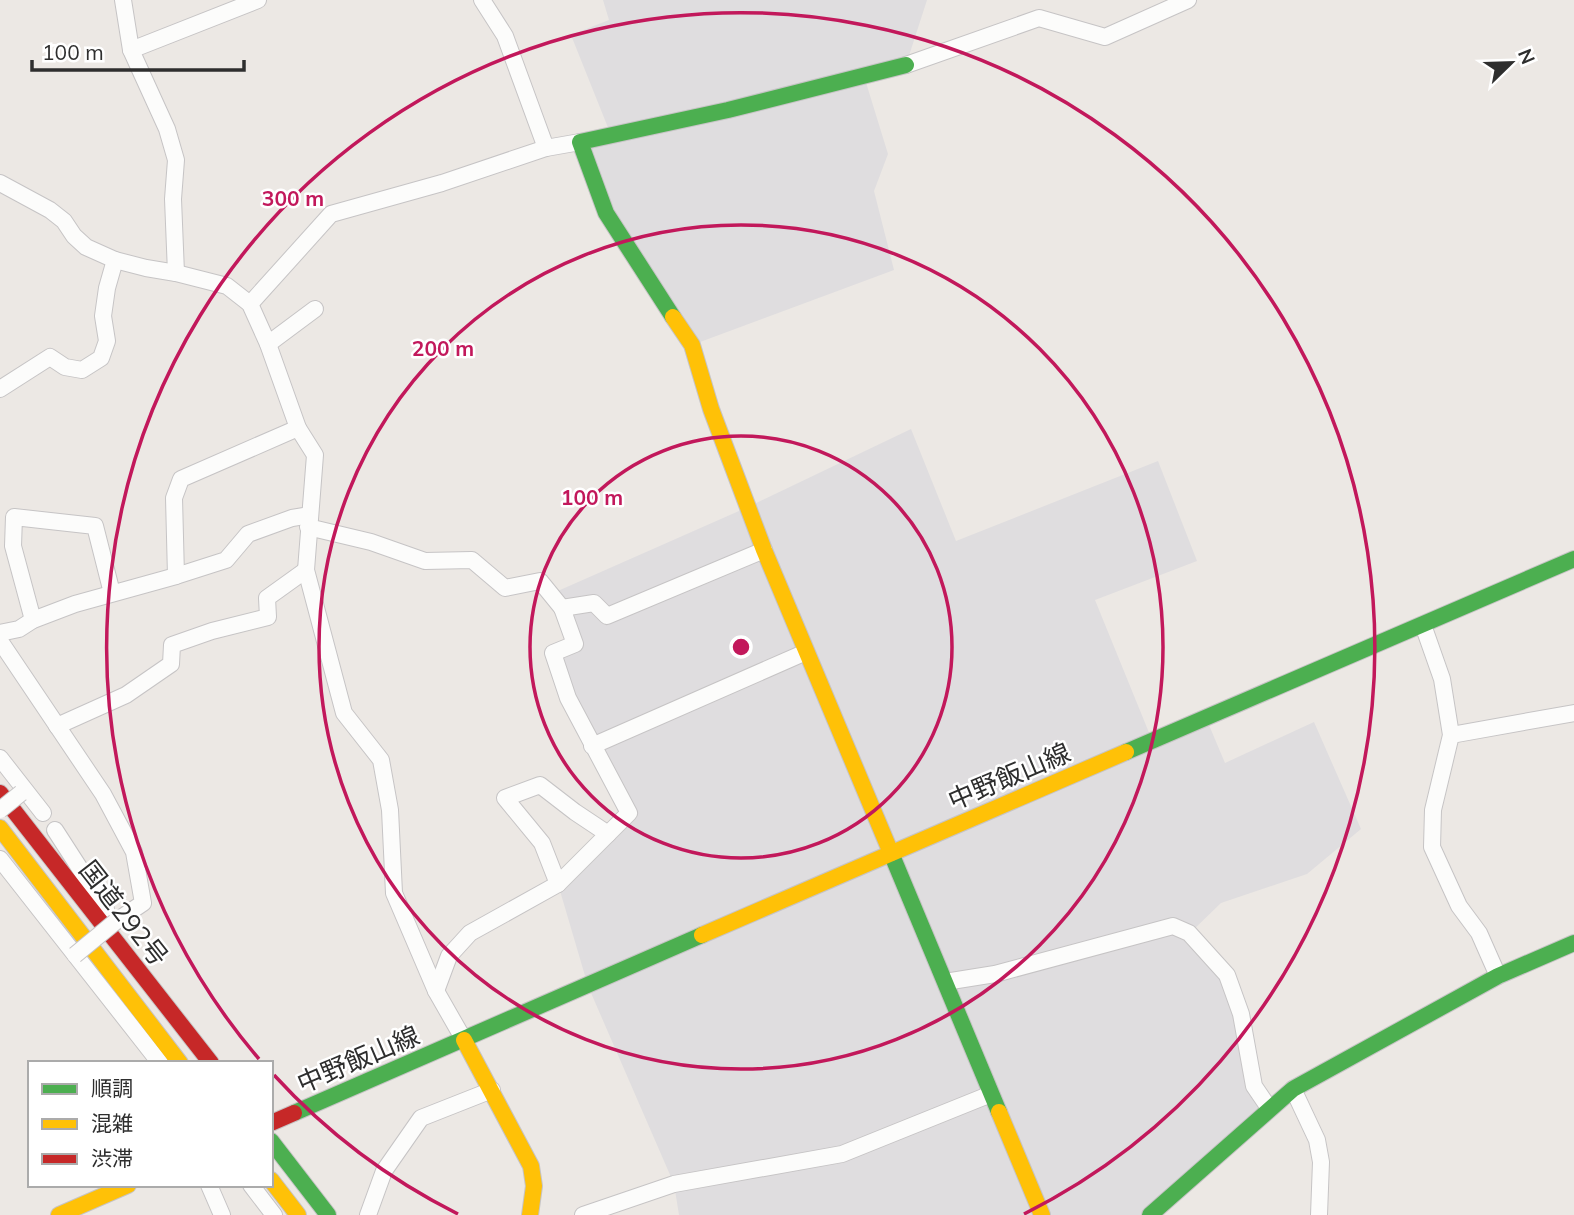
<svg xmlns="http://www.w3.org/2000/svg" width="1574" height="1215" viewBox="0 0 1574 1215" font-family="Mulish,'Noto Sans JP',sans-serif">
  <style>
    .industrial { fill: #dfdddf }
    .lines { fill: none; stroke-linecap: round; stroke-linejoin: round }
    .street-casing { stroke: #c6c4c5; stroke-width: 18 }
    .fast-casing { stroke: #c6c4c5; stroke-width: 18 }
    .slow-casing { stroke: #c6c4c5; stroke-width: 18 }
    .jam-casing { stroke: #c6c4c5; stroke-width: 18 }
    .street { stroke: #fcfcfb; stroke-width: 16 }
    .fast { stroke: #4caf50; stroke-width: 16 }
    .slow { stroke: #ffc107; stroke-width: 16 }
    .jam { stroke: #c62828; stroke-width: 16 }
    .street-bridge-casing { stroke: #c6c4c5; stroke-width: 18; stroke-linecap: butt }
    .jam-bridge-casing { stroke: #c6c4c5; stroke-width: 18; stroke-linecap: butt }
    .street-bridge { stroke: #fcfcfb; stroke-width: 16 }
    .jam-bridge { stroke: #c62828; stroke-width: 16 }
    .ring { fill: none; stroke: #c2185b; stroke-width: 3.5 }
    .labels { text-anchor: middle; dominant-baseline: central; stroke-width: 5; stroke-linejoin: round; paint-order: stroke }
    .street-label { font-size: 26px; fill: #2e2e2e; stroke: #fff }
    .centre { fill: #c2185b; stroke: #fff; stroke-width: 3.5 }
    .ring-label { font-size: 21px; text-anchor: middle; font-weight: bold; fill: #c2185b; stroke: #fff; stroke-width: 5; stroke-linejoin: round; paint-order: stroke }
  </style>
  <rect width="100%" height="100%" fill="#ece8e4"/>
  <!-- industrial -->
  <g class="industrial">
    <path d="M603,0H927L906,65L864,76L888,154L874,191L894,270L692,345L606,213L580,142L611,135L571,35L609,20Z"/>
    <path d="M911,429L956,541L1158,461L1197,561L1095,600L1152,740L1206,718L1225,763L1314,722L1361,829L1307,874L1221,903L1190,933L1227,975L1269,1108L1150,1215H679L674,1184L588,986L558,884L629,813L553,653L574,644L551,594L748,507Z"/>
  </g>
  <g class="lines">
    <!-- street casing -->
    <g class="street-casing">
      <g id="street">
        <path d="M123,0L131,50L167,129L176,160L173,199L176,273"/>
        <path d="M482,0L505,36L546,148L580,142"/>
        <path d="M131,50L258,0"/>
        <path d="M906,65L1039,18L1105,37L1188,0"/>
        <path d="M0,183L50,210L64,221L74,236L86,247L115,260L146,268L176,273L227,286L250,304L268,344L298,428L315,455L306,570L344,713L381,760L390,810L394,893L436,991L464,1040"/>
        <path d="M250,304L331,214L442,183L546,148"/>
        <path d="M268,344L315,309"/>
        <path d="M0,389L50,357L65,367L82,370L101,358L107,341L103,316L107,288L115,260"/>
        <path d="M308,527L371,542L425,561L472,560L505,588L540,581L562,608"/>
        <path d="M176,576L226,560L248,534L292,518L310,515"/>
        <path d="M33,620L13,546L14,517L95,526L112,593"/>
        <path d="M1423,625L1442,679L1451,735L1433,810L1432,847L1459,906L1479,933L1498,976"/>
        <path d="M0,633L19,629L33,620L75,604L176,576L174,498L181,479L298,428"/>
        <path d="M0,641L103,794L134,852L143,903L115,922"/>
        <path d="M57,726L126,695L171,664L172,645L212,631L268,617L267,598L306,570"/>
        <path d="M1451,735L1574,713"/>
        <path d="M592,746L806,652"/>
        <path d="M0,758L43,813"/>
        <path d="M55,830L106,909"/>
        <path d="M0,859L160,1063"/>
        <path d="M558,884L542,843L505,798L540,785L575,812L608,834"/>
        <path d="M945,982L995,974L1173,926L1189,933L1227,975L1241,1014L1254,1086L1269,1108"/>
        <path d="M436,991L449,956L470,933L558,884L629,813L568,698L553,653L575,644L562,608L594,603L607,616L764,550"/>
        <path d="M1293,1089L1317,1140L1321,1162L1319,1215"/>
        <path d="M209,1185L222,1215"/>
        <path d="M251,1185L274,1215"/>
        <path d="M368,1215L384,1171L421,1118L492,1090"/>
        <path d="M583,1215L674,1184L842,1154L991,1094"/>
      </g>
    </g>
    <!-- fast casing -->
    <g class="fast-casing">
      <g id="fast">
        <path d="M673,317L606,213L580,142L728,110L906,65"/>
        <path d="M1126,752L1574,559"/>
        <path d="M891,853L999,1112"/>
        <path d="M294,1113L702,935"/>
        <path d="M271,1141L328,1215"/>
        <path d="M1150,1215L1293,1089L1498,976L1574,943"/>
      </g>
    </g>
    <!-- slow casing -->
    <g class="slow-casing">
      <g id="slow">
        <path d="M673,317L692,345L711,409L764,550L891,853"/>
        <path d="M0,828L180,1063"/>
        <path d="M702,935L1126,752"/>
        <path d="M464,1040L531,1166L534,1186L530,1215"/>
        <path d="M999,1112L1042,1215"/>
        <path d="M271,1180L298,1215"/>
        <path d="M59,1215L128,1185"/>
      </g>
    </g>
    <!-- jam casing -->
    <g class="jam-casing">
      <path id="jam" d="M0,793L211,1063"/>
    </g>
    <!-- street -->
    <use href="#street" class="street"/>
    <!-- fast -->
    <use href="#fast" class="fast"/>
    <!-- slow -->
    <use href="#slow" class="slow"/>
    <!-- jam -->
    <use href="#jam" class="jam"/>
    <!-- street-bridge casing -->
    <g class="street-bridge-casing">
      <g id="street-bridge">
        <path d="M0,810L21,793"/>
        <path d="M75,955L115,922"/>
      </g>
    </g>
    <!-- jam-bridge casing -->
    <g class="jam-bridge-casing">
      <path id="jam-bridge" d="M271,1123L294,1113"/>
    </g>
    <!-- street-bridge -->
    <use href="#street-bridge" class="street-bridge"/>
    <!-- jam-bridge -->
    <use href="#jam-bridge" class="jam-bridge"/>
  </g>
  <!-- distance rings -->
  <g class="ring">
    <circle cx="741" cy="647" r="211"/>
    <circle cx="741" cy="647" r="422"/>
    <path d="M458 1214A634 634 0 0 1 274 1075M259 1059A634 634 0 1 1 1024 1214"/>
  </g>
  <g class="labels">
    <!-- street labels -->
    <g class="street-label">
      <text transform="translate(1009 776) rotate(-23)">中野飯山線</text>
      <text transform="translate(124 913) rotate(52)">国道292号</text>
      <text transform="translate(358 1059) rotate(-23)">中野飯山線</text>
    </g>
  </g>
  <circle cx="741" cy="647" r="10" class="centre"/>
  <g class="ring-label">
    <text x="293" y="206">300 m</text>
    <text x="443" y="356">200 m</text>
    <text x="592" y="505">100 m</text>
  </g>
  <!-- legend -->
  <rect x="28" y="1061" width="245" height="126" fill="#ffffff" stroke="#ababab" stroke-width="2"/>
  <rect x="42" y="1084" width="35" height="10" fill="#4caf50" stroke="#ababab" stroke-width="2"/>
  <text x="91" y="1096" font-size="21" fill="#2e2e2e">順調</text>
  <rect x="42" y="1119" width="35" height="10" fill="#ffc107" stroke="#ababab" stroke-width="2"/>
  <text x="91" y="1131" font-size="21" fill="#2e2e2e">混雑</text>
  <rect x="42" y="1154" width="35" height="10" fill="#c62828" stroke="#ababab" stroke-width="2"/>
  <text x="91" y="1166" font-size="21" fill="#2e2e2e">渋滞</text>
  <!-- north arrow -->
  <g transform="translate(1511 63) rotate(67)" stroke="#ffffff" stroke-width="5" paint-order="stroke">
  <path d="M0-5L12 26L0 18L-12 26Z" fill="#2e2e2e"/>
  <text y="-10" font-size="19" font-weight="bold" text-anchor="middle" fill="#2e2e2e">N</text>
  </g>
  <!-- scale -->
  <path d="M32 60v10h212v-10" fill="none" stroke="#2e2e2e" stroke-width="3.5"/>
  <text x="42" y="60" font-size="21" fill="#2e2e2e" stroke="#ffffff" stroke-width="5" paint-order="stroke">100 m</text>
</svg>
